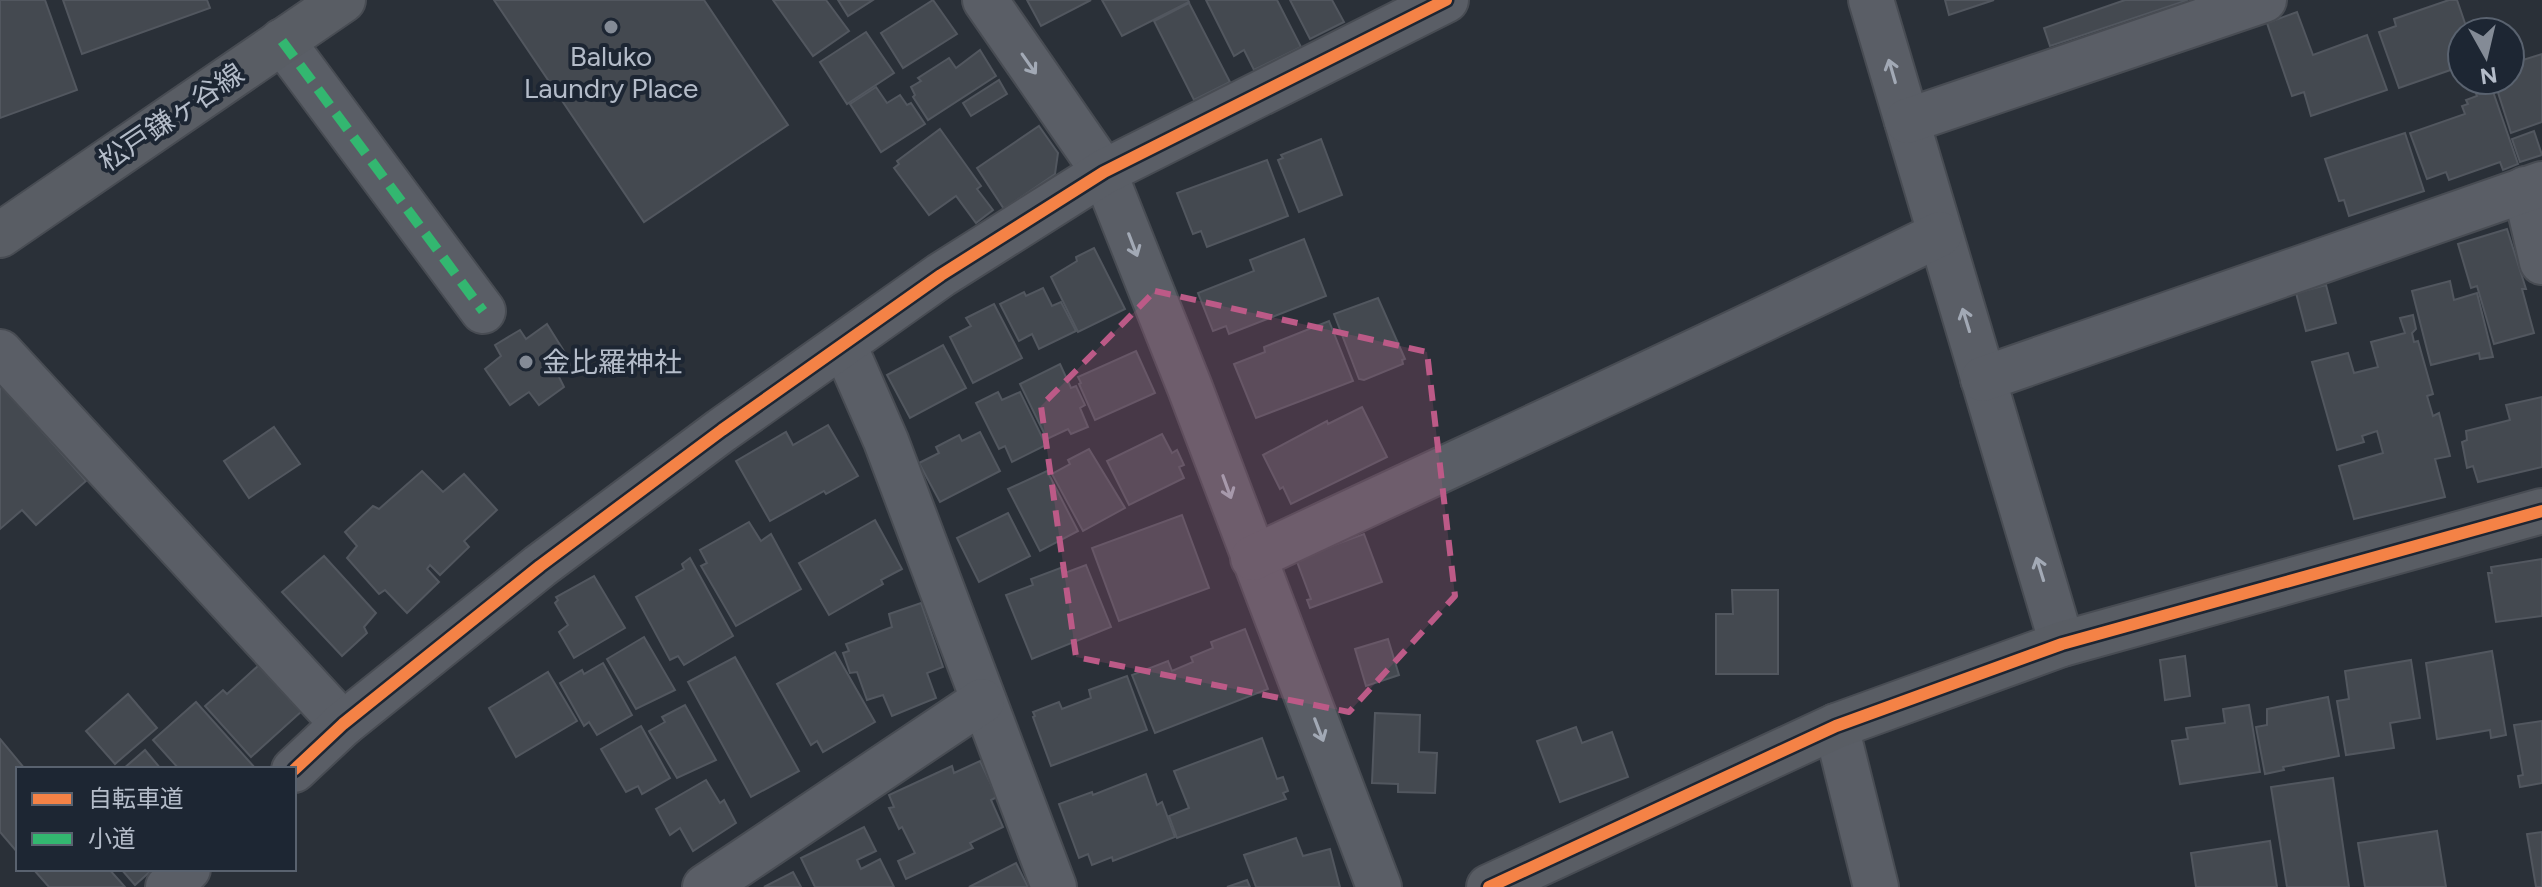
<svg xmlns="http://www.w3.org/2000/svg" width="2542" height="887" viewBox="0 0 2542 887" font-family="Figtree,'Noto Sans JP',sans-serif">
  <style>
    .building { fill: #444950; stroke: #52575f; stroke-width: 2 }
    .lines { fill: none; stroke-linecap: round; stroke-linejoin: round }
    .street-casing { stroke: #484c53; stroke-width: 48 }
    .secondary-casing { stroke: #484c53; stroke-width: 48 }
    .street { stroke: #5a5e66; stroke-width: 44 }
    .secondary { stroke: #595d64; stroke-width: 44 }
    .quiet { stroke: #33b770; stroke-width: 10; stroke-dasharray: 20 10; stroke-linecap: butt }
    .cycleway-casing { stroke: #1d2633; stroke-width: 17 }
    .cycleway { stroke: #f48246; stroke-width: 12 }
    .oneway { stroke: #a2a9b5 }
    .marked { fill: #bc5a87; fill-opacity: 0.2; stroke: #bc5a87; stroke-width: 6; stroke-dasharray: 16 10; stroke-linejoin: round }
    .poi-dot { fill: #848b96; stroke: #1d2633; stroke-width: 3 }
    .labels { text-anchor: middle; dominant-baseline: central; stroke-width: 8; stroke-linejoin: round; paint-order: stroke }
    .poi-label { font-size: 28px; fill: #b4bcc9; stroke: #1d2633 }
    .street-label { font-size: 28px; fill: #b4bcc9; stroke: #1d2633 }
  </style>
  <rect width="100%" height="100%" fill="#2a3038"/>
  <!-- building -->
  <g class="building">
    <path d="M0,0H45L77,90L0,118Z"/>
    <path d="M63,0H207L210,8L82,54Z"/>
    <path d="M494,0H704L788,125L644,222Z"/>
    <path d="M773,0H826L849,31L813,56Z"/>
    <path d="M838,0H873L848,16Z"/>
    <path d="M933,0L957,34L903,68L881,33Z"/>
    <path d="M1027,0H1091L1041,26Z"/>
    <path d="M1102,0H1188L1189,2L1122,36Z"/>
    <path d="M1206,0H1277L1301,47L1254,70L1244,50L1234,56Z"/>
    <path d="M1290,0H1332L1344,22L1310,39Z"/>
    <path d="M1945,0H1994L1949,15Z"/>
    <path d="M2125,0H2188L2050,46L2044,28Z"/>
    <path d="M2449,0H2457L2468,32H2462V66L2399,88L2379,32L2396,26L2394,19Z"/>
    <path d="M1189,3L1230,82L1194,100L1154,21Z"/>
    <path d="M2297,12L2313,55L2367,35L2387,90L2311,116L2304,92L2292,96L2267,23Z"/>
    <path d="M866,32L894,73L847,104L820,62Z"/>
    <path d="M980,50L996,76L928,120L913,97L915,95L911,87L921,81L918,78L949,58L956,68Z"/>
    <path d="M2542,54V122L2511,133L2494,80H2510V64Z"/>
    <path d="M999,80L1007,94L971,116L963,103Z"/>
    <path d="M2471,80H2489L2518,164L2503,170L2500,162L2449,180L2446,172L2427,179L2410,133L2465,114L2462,106L2468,104L2466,100L2477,96Z"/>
    <path d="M876,87L887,103L900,95L907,105L911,103L925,124L881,152L850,104Z"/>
    <path d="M1039,126L1058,153L1055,174L1004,209L977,168Z"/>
    <path d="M940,129L981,186L977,189L993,210L976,223L956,196L929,215L894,168L899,164L897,161Z"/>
    <path d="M2534,131L2542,155L2520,162L2512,139Z"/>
    <path d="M2405,133L2424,191L2349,216L2344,200L2339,201L2325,159Z"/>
    <path d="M1321,139L1342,195L1299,212L1278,160L1283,158L1281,155Z"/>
    <path d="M1267,160L1288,216L1207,247L1201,231L1193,234L1177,193Z"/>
    <path d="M2507,229L2526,289H2522L2534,333L2494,344L2477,286L2471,288L2458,244Z"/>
    <path d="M1304,239L1326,296L1229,334L1226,326L1213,331L1198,293L1254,271L1250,260Z"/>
    <path d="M1094,248L1125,309L1078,332L1051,277L1077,261L1076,257Z"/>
    <path d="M2450,281L2454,300L2477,293L2493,357L2480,359L2479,353L2431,365L2412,291Z"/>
    <path d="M2326,285L2336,323L2306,331L2296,293Z"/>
    <path d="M1043,288L1052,306L1061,302L1076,331L1039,349L1032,334L1019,341L1000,304L1024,292L1026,296Z"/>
    <path d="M1378,298L1405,359L1402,360L1403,364L1364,380L1359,379L1334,314Z"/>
    <path d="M994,304L1022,358L973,383L950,337L971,326L966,318Z"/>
    <path d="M2413,315L2416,329L2412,333L2414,342L2418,341L2433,394L2427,396L2433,416L2439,413L2450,456L2435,459L2445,497L2354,519L2339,466L2383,453L2377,431L2362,436L2364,442L2337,450L2312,362L2348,353L2354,373L2378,367L2371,342L2405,333L2400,318Z"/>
    <path d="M1329,321L1353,381L1256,418L1234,364L1265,352L1264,347Z"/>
    <path d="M547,324L572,364L557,373L564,387L539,405L529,392L510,405L485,369L501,356L495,345L520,330L526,339Z"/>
    <path d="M943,345L966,388L910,418L887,375Z"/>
    <path d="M1136,351L1155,393L1095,420L1079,384L1081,383L1078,377Z"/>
    <path d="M1060,364L1071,388L1076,386L1085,405L1080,408L1088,427L1071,434L1068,429L1047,439L1020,384Z"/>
    <path d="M0,384L86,481L36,525L22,510L0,529Z"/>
    <path d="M998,392L1002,400L1020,392L1046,445L1012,462L1005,446L999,449L976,403Z"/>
    <path d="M2542,397V467L2478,482L2473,466L2467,468L2462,442L2467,440L2466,431L2510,420L2506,405Z"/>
    <path d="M1362,407L1387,457L1291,504L1283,487L1280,489L1263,455L1327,421L1328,424Z"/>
    <path d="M828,425L858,476L826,494L824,491L770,521L736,461L786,432L793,445Z"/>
    <path d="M274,427L300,464L249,498L224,461Z"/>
    <path d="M980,432L1000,471L940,502L919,463L939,453L936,447L959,435L962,441Z"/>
    <path d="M1162,434L1172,453L1177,450L1184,465L1179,467L1184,478L1129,505L1107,461Z"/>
    <path d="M1089,449L1125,508L1083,531L1052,474L1070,464L1068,460Z"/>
    <path d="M422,471L443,492L464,474L497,510L464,541L469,547L440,575L430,565L427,569L439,582L407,613L385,590L379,594L347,558L357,546L345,532L373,506L379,509Z"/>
    <path d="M1047,471L1078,531L1040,551L1008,489Z"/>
    <path d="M1008,513L1030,556L979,582L957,538Z"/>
    <path d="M1182,515L1209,588L1119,621L1092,548Z"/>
    <path d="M875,520L902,569L881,580L883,584L829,615L799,563Z"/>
    <path d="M749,522L761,541L771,534L801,589L736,626L701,566L707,563L700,550Z"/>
    <path d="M1364,534L1382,582L1310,608L1307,600L1311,599L1296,559Z"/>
    <path d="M324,556L376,613L364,627L367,633L342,656L282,592Z"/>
    <path d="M690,558L733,636L684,665L678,656L670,660L636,597L684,569L682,564Z"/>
    <path d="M2542,559V616L2496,622L2488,573H2492L2491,567Z"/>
    <path d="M1086,565L1111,627L1032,659L1006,595L1033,585L1031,579L1063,567L1065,573Z"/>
    <path d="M594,576L625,628L574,658L559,632L568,625L555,603L558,600L556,597Z"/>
    <path d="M1732,590H1778V674H1716V614H1733Z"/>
    <path d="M921,603L943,667L927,673L936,698L892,716L883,695L867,700L857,672L850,673L843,653L849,651L846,644L892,627L889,614Z"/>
    <path d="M1245,629L1268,689L1155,733L1132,675L1168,661L1172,671L1193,662L1191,657L1213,648L1211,642Z"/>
    <path d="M644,637L675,690L636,709L607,659Z"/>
    <path d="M1388,639L1399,675L1366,686L1355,649Z"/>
    <path d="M2492,651L2506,735L2491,738L2490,730L2437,739L2426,663Z"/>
    <path d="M835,652L875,722L823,752L817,741L811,745L777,684Z"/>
    <path d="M2185,656L2190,696L2165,700L2160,660Z"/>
    <path d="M735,657L799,771L751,797L688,682Z"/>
    <path d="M2411,660L2420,718L2390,723L2394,748L2346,755L2337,701L2349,699L2345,671Z"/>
    <path d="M603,663L632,715L597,735L589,722L584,726L560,683L582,670L584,674Z"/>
    <path d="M259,665L302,711L251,757L205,706L223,690L227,694Z"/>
    <path d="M548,672L577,721L516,757L489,708Z"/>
    <path d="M1127,676L1147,730L1051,766L1033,717L1035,716L1033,712L1059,702L1062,709L1091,698L1089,690Z"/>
    <path d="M128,694L157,728L115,764L86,731Z"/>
    <path d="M2328,697L2339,756L2283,767L2284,770L2265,774L2256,727L2267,725V709Z"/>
    <path d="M196,702L256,769H179L153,740Z"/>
    <path d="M685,705L716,760L677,778L649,731L665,722L662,717Z"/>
    <path d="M2249,705L2260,772L2180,784L2172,741L2188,739L2186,728L2225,723L2223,709Z"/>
    <path d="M1375,713L1420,715L1419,752L1437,753L1435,793L1398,792V784L1372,783Z"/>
    <path d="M2542,721V783L2520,787L2518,776L2523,775L2514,725Z"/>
    <path d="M641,726L670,778L642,794L638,786L626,792L601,749Z"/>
    <path d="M1576,727L1582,743L1612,732L1628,777L1560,802L1537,741Z"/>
    <path d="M1262,738L1277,779L1283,777L1288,791L1283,793L1286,799L1177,838L1169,816L1189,808L1174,771Z"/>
    <path d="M0,739L25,769H18V853L0,832Z"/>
    <path d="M145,750L161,769H123Z"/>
    <path d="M980,761L997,797L991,800L1003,827L970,843L973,848L906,879L898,861L915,853L902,827L899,829L889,808L894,807L889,795L952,766L954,773Z"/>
    <path d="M1146,774L1157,805L1162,802L1175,837L1113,861L1112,857L1092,865L1088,854L1079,858L1059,804L1092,792L1093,795Z"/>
    <path d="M2333,778L2349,887H2287L2271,787Z"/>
    <path d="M706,780L720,803L724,800L736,823L693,851L680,828L670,835L656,809Z"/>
    <path d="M864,827L876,851L857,860L861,869L880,859L894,887H815L801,858Z"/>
    <path d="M2437,831L2446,887H2365L2358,843Z"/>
    <path d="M2542,832V887H2536L2527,834Z"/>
    <path d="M1296,838L1303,856L1330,849L1340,887H1256L1244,855Z"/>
    <path d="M2270,841L2277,887H2196L2191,853Z"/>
    <path d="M1016,863L1028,887H969Z"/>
    <path d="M36,869H109L125,887H49L34,870Z"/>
    <path d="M121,869H153L135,885Z"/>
    <path d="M793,872L801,887H764Z"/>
    <path d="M1247,880L1250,887H1227Z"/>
  </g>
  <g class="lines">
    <!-- street casing -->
    <g class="street-casing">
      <g id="street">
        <path d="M985,0L1104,172L1190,388L1379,887"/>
        <path d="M1871,0L2062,644"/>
        <path d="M282,41L483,311"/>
        <path d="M1907,121L2264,0"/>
        <path d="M2525,189L2542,262"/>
        <path d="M844,345L886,441L1054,887"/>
        <path d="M0,352L343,724"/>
        <path d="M1983,379L2542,184"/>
        <path d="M1253,558C1482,450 1713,346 1940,234"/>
        <path d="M1836,726L1876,887"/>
        <path d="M294,770L343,724L540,566L722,430L941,275L1104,172L1446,0"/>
        <path d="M168,887L188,869"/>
        <path d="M705,887L982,701"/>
      </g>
    </g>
    <!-- secondary casing -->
    <g class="secondary-casing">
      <g id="secondary">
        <path d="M0,235L343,0"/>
        <path d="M1489,887L1836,726L2062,644L2542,511"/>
      </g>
    </g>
    <!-- street -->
    <use href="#street" class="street"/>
    <!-- secondary -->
    <use href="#secondary" class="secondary"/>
    <!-- quiet -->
    <path class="quiet" d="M282,41L483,311"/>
    <!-- cycleway casing -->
    <g class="cycleway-casing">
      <g id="cycleway">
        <path d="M294,770L343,724L540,566L722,430L941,275L1104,172L1446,0"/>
        <path d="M1489,887L1836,726L2062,644L2542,511"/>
      </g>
    </g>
    <!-- cycleway -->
    <use href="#cycleway" class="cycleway"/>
  </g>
  <!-- one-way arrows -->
  <defs><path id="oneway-shaft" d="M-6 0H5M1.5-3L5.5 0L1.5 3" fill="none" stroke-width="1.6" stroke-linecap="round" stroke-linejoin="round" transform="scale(2)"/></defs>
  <g class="oneway">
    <use href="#oneway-shaft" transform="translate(1029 64) rotate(55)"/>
    <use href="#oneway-shaft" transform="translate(1892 71) rotate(-106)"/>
    <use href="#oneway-shaft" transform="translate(1133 245) rotate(69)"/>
    <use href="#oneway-shaft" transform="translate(1966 320) rotate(-107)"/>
    <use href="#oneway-shaft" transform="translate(1227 487) rotate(70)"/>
    <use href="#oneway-shaft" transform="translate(2040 569) rotate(-107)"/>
    <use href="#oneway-shaft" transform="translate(1319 730) rotate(69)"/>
  </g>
  <!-- marked area -->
  <path class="marked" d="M1155,291L1427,352L1455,596L1349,712L1076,657L1041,406Z"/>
  <!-- markers -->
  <g class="poi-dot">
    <circle cx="611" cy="27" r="8"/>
    <circle cx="526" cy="362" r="8"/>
  </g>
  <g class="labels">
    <!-- poi labels -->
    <g class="poi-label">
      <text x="611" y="56">Baluko<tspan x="611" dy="32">Laundry Place</tspan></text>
      <text x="542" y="362" text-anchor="start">金比羅神社</text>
    </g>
    <!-- street labels -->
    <g class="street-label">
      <text transform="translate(171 117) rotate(-34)">松戸鎌ヶ谷線</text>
    </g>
  </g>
  <!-- legend -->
  <rect x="16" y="767" width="280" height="104" fill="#1d2633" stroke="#59626f" stroke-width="2"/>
  <rect x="32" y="793" width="40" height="12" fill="#f48246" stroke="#59626f" stroke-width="2"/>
  <text x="88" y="807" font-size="24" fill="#b4bcc9">自転車道</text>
  <rect x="32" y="833" width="40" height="12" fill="#33b770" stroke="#59626f" stroke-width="2"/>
  <text x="88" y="847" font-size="24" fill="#b4bcc9">小道</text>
  <!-- north arrow -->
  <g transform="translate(2486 56) rotate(172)"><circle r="38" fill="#1d2633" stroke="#59626f" stroke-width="2"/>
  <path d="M0-6L14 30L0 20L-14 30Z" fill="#848b96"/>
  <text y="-12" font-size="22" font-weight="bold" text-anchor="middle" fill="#b4bcc9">N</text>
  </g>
</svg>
